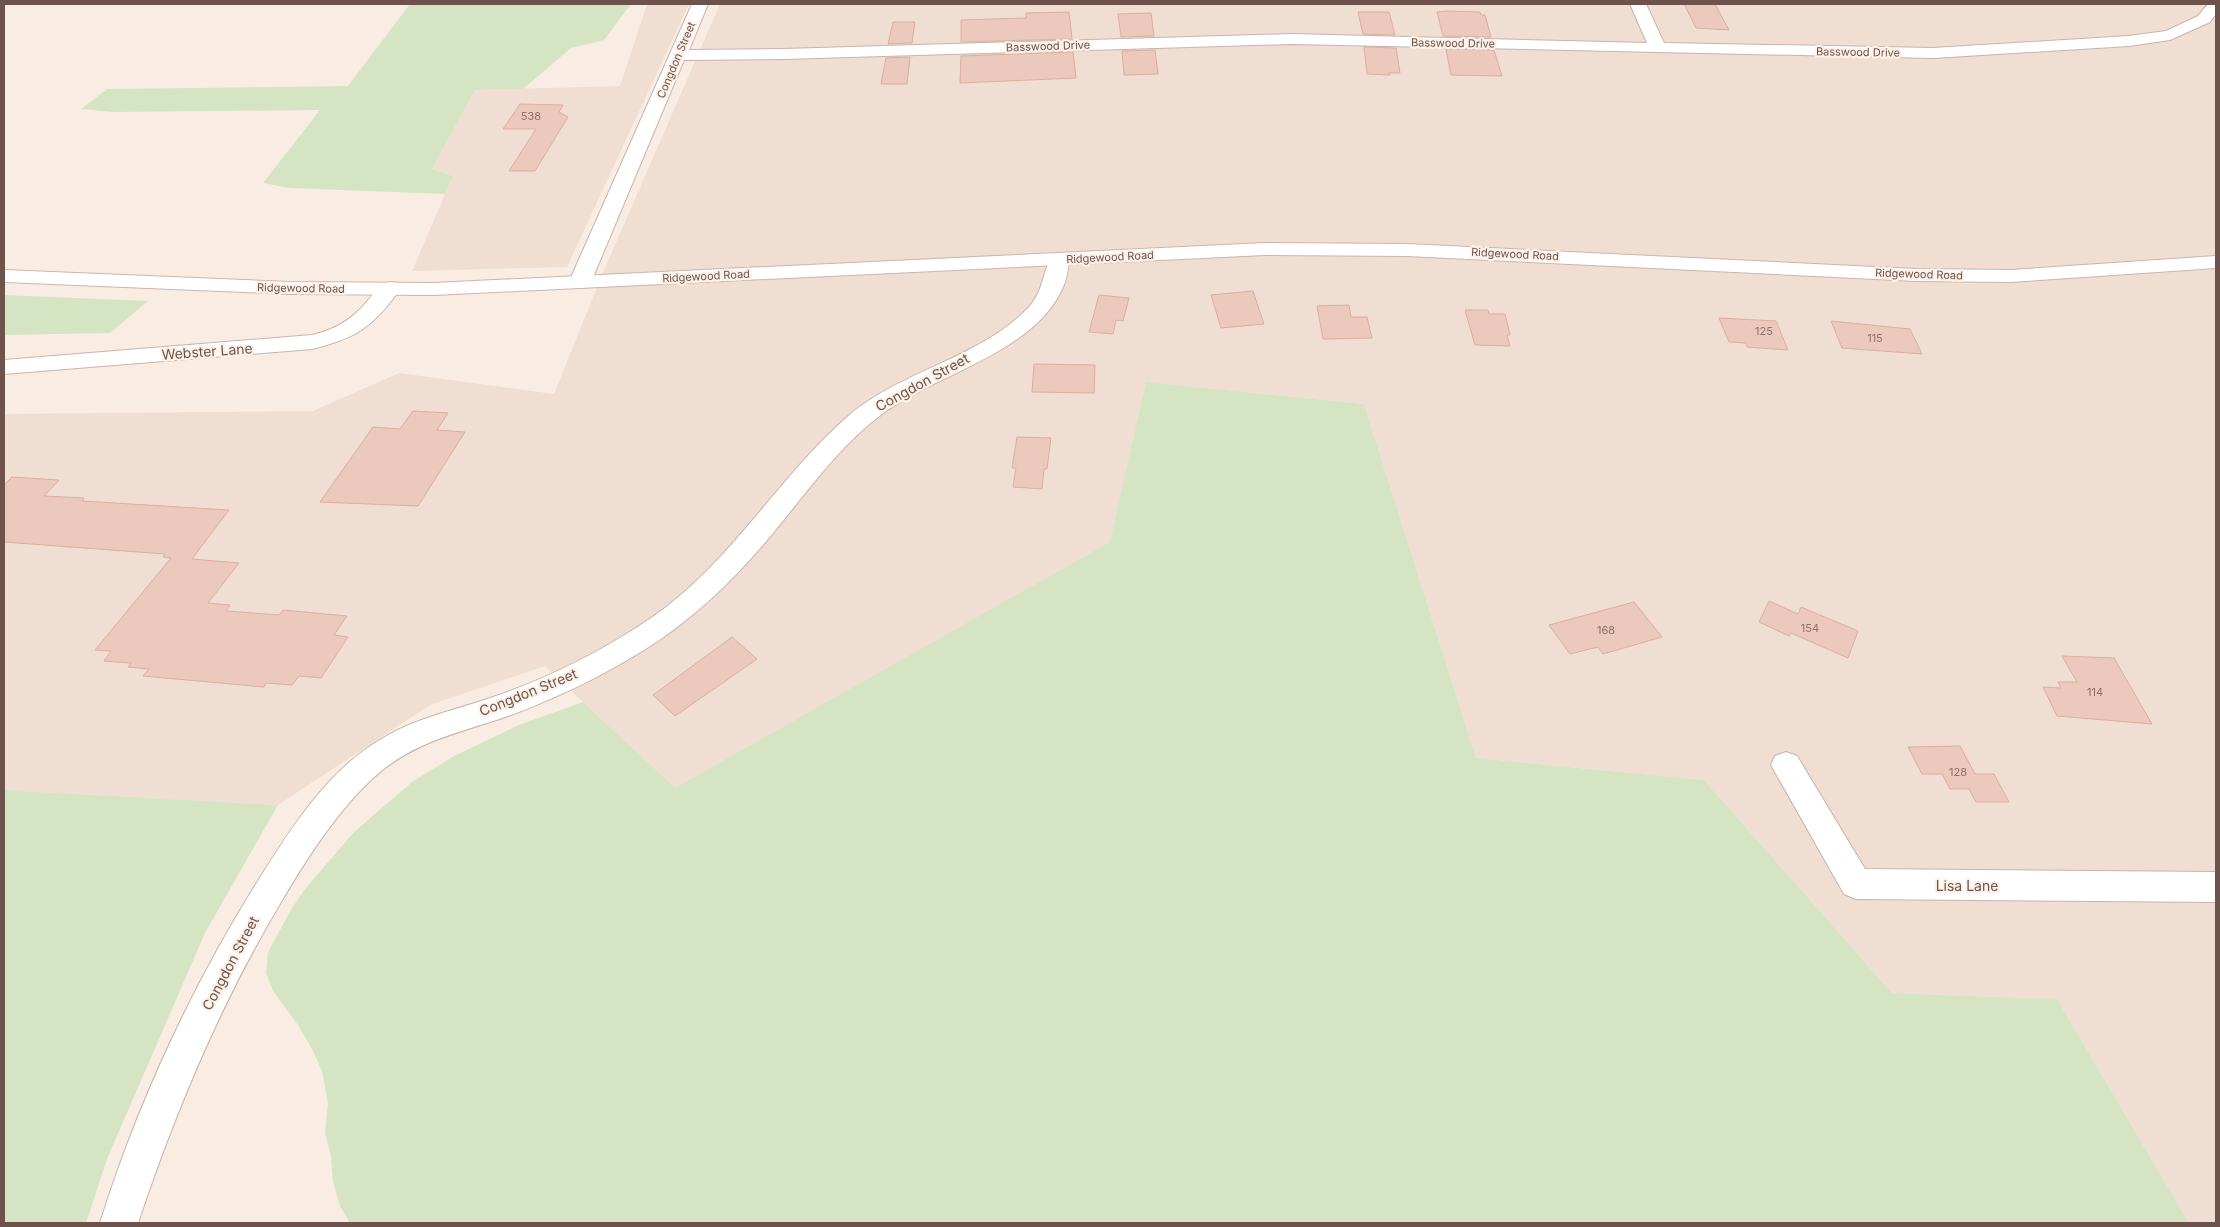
<svg xmlns="http://www.w3.org/2000/svg" width="2220" height="1227" viewBox="0 0 2220 1227" font-family="Inter,sans-serif">
  <style>
    .residential { fill: #f0ded2 }
    .green { fill: #d5e5c3 }
    .building { fill: #ebc9bd; stroke: #dcaea0 }
    .lines { fill: none; stroke-linecap: round; stroke-linejoin: round }
    .street-casing { stroke: #c8b4ab; stroke-width: 2 }
    .secondary-casing { stroke: #cdb5ab; stroke-width: 2 }
    .street { fill: #fff; fill-rule: evenodd }
    .secondary { fill: #fff; fill-rule: evenodd }
    .labels { text-anchor: middle; dominant-baseline: central; stroke-width: 4.5; stroke-linejoin: round; paint-order: stroke }
    .far-street-label { font-size: 11px; fill: #6e534c; stroke: #fdf2e8 }
    .number-label { font-size: 11px; fill: #8d7068 }
    .street-label { font-size: 14px; fill: #6e534c; stroke: #fdf2e8 }
  </style>
  <rect width="100%" height="100%" fill="#f9ede3"/>
  <!-- residential -->
  <g class="residential">
    <path d="M647,4H689L567,267L412,271L453,176L432,169L475,90L620,86Z"/>
    <path d="M720,4H2216V1223H2189L2057,999L1892,993L1704,780L1476,758L1364,404L1146,382L1111,542L675,789L545,666L430,705L278,805L4,790V414L313,411L399,373L554,394L604,270Z"/>
  </g>
  <!-- green -->
  <g class="green">
    <path d="M410,4H631L604,40L571,48L523,89L475,90L432,169L453,176L445,194L290,188L263,183L320,110L114,112L81,109L107,89L348,86Z"/>
    <path d="M4,295L148,301L110,333L4,335Z"/>
    <path d="M1146,382L1364,404L1476,758L1704,780L1892,993L2057,999L2189,1223H350L340,1206L333,1182L331,1156L325,1133L328,1103L322,1071L313,1051L298,1025L273,991L266,973L268,952L292,908L305,889L354,832L412,782L454,756L519,725L583,702L675,788L1110,542Z"/>
    <path d="M4,790L278,805L205,933L107,1159L86,1223H4Z"/>
  </g>
  <!-- building -->
  <g class="building">
    <path d="M1684,4H1715L1729,30L1696,28Z"/>
    <path d="M1447,11L1480,12L1481,15H1485L1491,37L1443,36L1437,12Z"/>
    <path d="M1069,12L1072,39L961,42V20L1026,18V13Z"/>
    <path d="M1358,12H1389L1395,35L1363,34Z"/>
    <path d="M1151,13L1154,36L1121,37L1118,14Z"/>
    <path d="M893,22H915L912,43L888,44Z"/>
    <path d="M1364,47L1396,48L1400,73H1389L1390,75L1367,74Z"/>
    <path d="M1446,49L1494,50L1502,76L1451,75Z"/>
    <path d="M1155,50L1158,74L1124,75L1122,51Z"/>
    <path d="M1073,52L1076,78L960,83L961,56Z"/>
    <path d="M910,57L907,84H881L886,58Z"/>
    <path d="M520,104L563,105L559,112L568,117L535,171H509L536,129H503Z"/>
    <path d="M1253,291L1264,324L1221,328L1211,295Z"/>
    <path d="M1099,295L1129,298L1123,321L1116,320L1113,334L1089,332Z"/>
    <path d="M1349,305L1351,317H1367L1372,338L1323,339L1317,306Z"/>
    <path d="M1465,310H1488L1489,314H1505L1510,335H1507L1510,346L1475,345Z"/>
    <path d="M1719,318L1776,321L1788,350L1747,347L1746,343L1729,342Z"/>
    <path d="M1831,321L1910,329L1922,354L1842,348Z"/>
    <path d="M1034,364L1095,365L1094,393L1032,392Z"/>
    <path d="M413,411L448,413L437,430L465,432L418,506L320,502L373,427L400,429Z"/>
    <path d="M1017,437L1051,438L1047,469H1044L1042,489L1013,487L1016,468H1012Z"/>
    <path d="M12,477L59,480L44,496L84,498L82,501L229,510L192,559L239,563L208,603L230,605L226,611L279,615L283,610L347,616L334,635L348,637L321,678L299,676L292,685L266,683L264,687L143,676L149,669L128,667L131,663L104,661L111,651L95,650L171,558L163,557L165,554L4,542V485Z"/>
    <path d="M1769,601L1798,614L1801,607L1858,631L1848,658L1791,633L1789,636L1759,622Z"/>
    <path d="M1634,602L1662,637L1603,654L1598,647L1570,654L1549,625Z"/>
    <path d="M732,637L757,659L675,716L653,695Z"/>
    <path d="M2062,656L2114,658L2152,724L2057,716L2043,687L2061,688L2058,682H2077Z"/>
    <path d="M1960,746L1975,774H1994L2009,802H1976L1969,789H1950L1942,774H1922L1908,747Z"/>
  </g>
  <g class="lines">
    <!-- street casing -->
    <g class="street-casing">
      <g id="street">
        <path d="M692,4H708L689,50L784,49L1292,34L1647,43L1630,4H1646L1664,43L1933,48L2129,36L2166,31L2198,16L2208,4H2216V14L2210,22L2170,40L2129,46L1933,58L1292,44L784,59L684,60L591,282L588,287L580,288L572,287L569,282Z"/>
        <path d="M1059,254L1066,256L1069,260C1068,269 1067,279 1063,287C1035,353 935,374 882,414C839,446 807,492 773,533C736,578 694,619 644,650C602,676 557,698 511,715C461,733 414,740 372,779C337,812 309,855 284,897C222,1000 176,1109 138,1223H100C138,1102 193,984 261,876C293,825 330,768 383,738C418,717 457,710 496,696C551,677 606,649 654,616C732,561 777,479 847,417C901,370 980,359 1029,307C1044,290 1042,273 1052,256Z"/>
        <path d="M390,282L398,283L401,288C374,326 357,338 312,349L4,374V360L312,335C329,331 345,324 358,311C369,302 376,285 390,282Z"/>
        <path d="M1786,752L1797,756L1865,869L2216,872V902L1856,899L1844,894L1771,765L1775,756Z"/>
      </g>
    </g>
    <!-- secondary casing -->
    <g class="secondary-casing">
      <path id="secondary" d="M1265,243L1407,244L1916,269L2011,270L2216,256V268L2011,282L1916,281L1407,256L1265,255L434,295L290,294L4,282V270L290,282L434,283Z"/>
    </g>
    <!-- street -->
    <use href="#street" class="street"/>
    <!-- secondary -->
    <use href="#secondary" class="secondary"/>
  </g>
  <g class="labels">
    <!-- far-street labels -->
    <g class="far-street-label">
      <text transform="translate(1453 43) rotate(1)">Basswood Drive</text>
      <text transform="translate(1048 46) rotate(-2)">Basswood Drive</text>
      <text transform="translate(1858 52) rotate(1)">Basswood Drive</text>
      <text transform="translate(676 60) rotate(-67)">Congdon Street</text>
      <text transform="translate(1515 254) rotate(3)">Ridgewood Road</text>
      <text transform="translate(1110 257) rotate(-3)">Ridgewood Road</text>
      <text transform="translate(1919 274) rotate(2)">Ridgewood Road</text>
      <text transform="translate(706 276) rotate(-3)">Ridgewood Road</text>
      <text transform="translate(301 288) rotate(1)">Ridgewood Road</text>
    </g>
    <!-- number labels -->
    <g class="number-label">
      <text x="531" y="116">538</text>
      <text x="1764" y="331">125</text>
      <text x="1875" y="338">115</text>
      <text x="1810" y="628">154</text>
      <text x="1606" y="630">168</text>
      <text x="2095" y="692">114</text>
      <text x="1958" y="772">128</text>
    </g>
    <!-- street labels -->
    <g class="street-label">
      <text transform="translate(207 351) rotate(-4)">Webster Lane</text>
      <text transform="translate(922 382) rotate(-29)">Congdon Street</text>
      <text transform="translate(528 692) rotate(-22)">Congdon Street</text>
      <text x="1967" y="885">Lisa Lane</text>
      <text transform="translate(230 963) rotate(-62)">Congdon Street</text>
    </g>
  </g>
  <!-- border -->
  <rect width="2220" height="1227" fill="none" stroke="#6e534c" stroke-width="10"/>
</svg>
